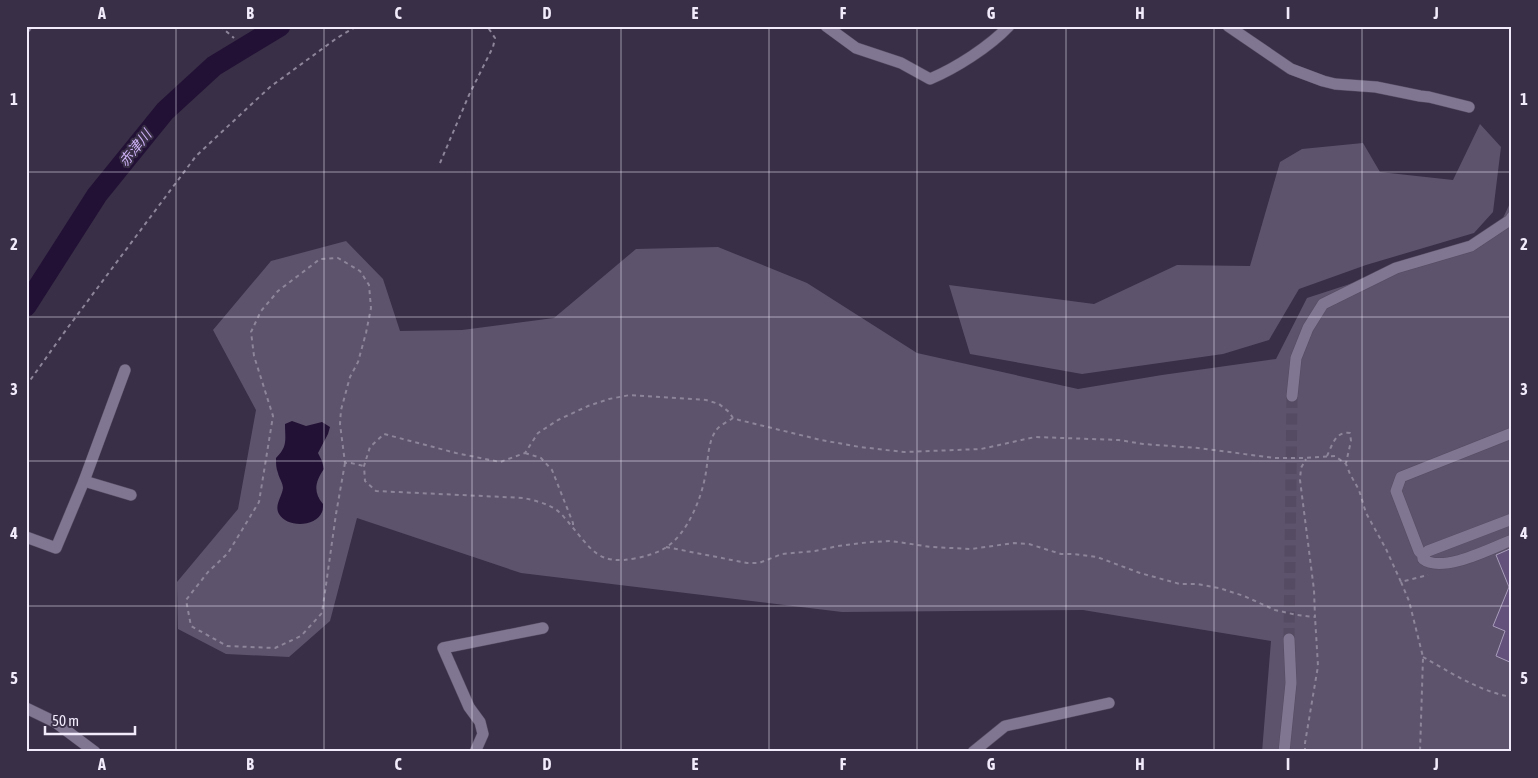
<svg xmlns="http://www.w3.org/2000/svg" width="1538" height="778" viewBox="0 0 1538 778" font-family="'Asap Condensed','Noto Sans JP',sans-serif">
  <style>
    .green { fill: #5d536c }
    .water { fill: #221135 }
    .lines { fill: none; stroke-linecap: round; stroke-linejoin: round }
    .river { stroke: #221135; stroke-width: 21 }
    .building { fill: #63517b; stroke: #a89dba }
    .minor-tunnel { stroke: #554b62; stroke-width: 11; stroke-dasharray: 11 5.5; stroke-linecap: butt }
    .minor-casing { stroke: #564d63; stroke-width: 12 }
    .path { stroke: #8d8599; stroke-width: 2; stroke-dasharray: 4 4; stroke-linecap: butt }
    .minor { stroke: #817692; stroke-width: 11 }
    .grid { fill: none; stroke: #f1ebfb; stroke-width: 1; stroke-opacity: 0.55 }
    .labels { text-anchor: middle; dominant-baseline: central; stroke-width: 4; stroke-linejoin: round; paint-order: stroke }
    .water-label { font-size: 14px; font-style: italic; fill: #cdb1f5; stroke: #392f47 }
    .neatline { fill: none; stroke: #f1ebfb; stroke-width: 2 }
    .grid-label { font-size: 16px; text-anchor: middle; font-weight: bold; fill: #f1ebfb }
  </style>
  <rect width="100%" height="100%" fill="#392f47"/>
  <!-- green -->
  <g class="green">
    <path d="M1480,124L1501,147L1493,212L1474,233L1366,265L1299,289L1269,340L1223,354L1082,374L970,354L949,285L1094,304L1177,265L1250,266L1280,162L1302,149L1363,143L1380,172L1453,180Z"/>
    <path d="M1512,199V752H1262L1271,641L1083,610L842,612L521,573L357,518L330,621L289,657L226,654L178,629L177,582L238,509L256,410L213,330L271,261L346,241L383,279L400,331L462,330L554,318L636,249L718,247L807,283L917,353L1078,389L1162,375L1276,359L1307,298L1494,237Z"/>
  </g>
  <!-- water -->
  <path class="water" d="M292,421L306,426L322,422L330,427L328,434L318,453L322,461L324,469C315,482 313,492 323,504C323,507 323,510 322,512C316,527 287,528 279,514C274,505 282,497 283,488C283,483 279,478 278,473C276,468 276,464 276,458C288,446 285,440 285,424Z"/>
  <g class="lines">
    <!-- river -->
    <path class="river" d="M26,306L97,195L165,111L214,66L280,26"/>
  </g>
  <!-- building -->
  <path class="building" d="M1512,548V663L1496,656L1505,631L1493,626L1509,587L1496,555Z"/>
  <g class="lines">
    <!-- minor-tunnel -->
    <path class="minor-tunnel" d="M1289,639L1292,396"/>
    <!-- minor casing -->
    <g class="minor-casing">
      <g id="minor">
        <path d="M826,26L856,48L901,63L930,79C956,68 989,47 1009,26"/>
        <path d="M1228,26L1291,69L1323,81L1335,84L1376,87L1420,96L1429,97L1469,107"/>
        <path d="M26,27V26"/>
        <path d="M1292,396L1296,358L1308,328L1323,304L1396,268L1471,246L1510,220L1512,217"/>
        <path d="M84,481L131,495"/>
        <path d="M1512,519L1428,551L1423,555V559C1442,574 1492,548 1512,540"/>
        <path d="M26,537L56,548L84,481L125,370"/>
        <path d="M1423,555L1419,551L1396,491L1401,477L1512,433"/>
        <path d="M26,708L55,722L95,752"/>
        <path d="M475,752L483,734L480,722L469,707L443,648L543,628"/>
        <path d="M973,752L1005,726L1109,703"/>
        <path d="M1284,752L1291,683L1289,639"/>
      </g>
    </g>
    <!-- path -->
    <g class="path">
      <path d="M220,26L234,38"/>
      <path d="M440,163L469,95L493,47L495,38L487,26"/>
      <path d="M26,386L66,330L196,156L270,87L337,38L357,26"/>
      <path d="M733,418C727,422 718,426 715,432C708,443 708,460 706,472C702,497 688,534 665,548C657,553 647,556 637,558C598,566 592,550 569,523C566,520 563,515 559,512C550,504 536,501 524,498L376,491L365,481L364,466L370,447L384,434L456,453L500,462L525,453L538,433L558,420L588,406L609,399L630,395L706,400L719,404L729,412L733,418L739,420L821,440L860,447L904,452L981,449L1035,437L1119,440L1143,444L1198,448L1275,458H1304L1335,456L1346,464L1350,474L1359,490L1366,513L1386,549L1401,582L1428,575"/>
      <path d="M525,453L541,458L552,470L573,523V528"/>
      <path d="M1327,456C1332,446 1335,431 1350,433L1351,441L1346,463"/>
      <path d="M345,463L336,514L322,613L301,636L275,648L227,646L191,626L186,600L208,572L228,553L259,502L273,416L254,356L251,332L261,311L278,291L320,259L338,258L360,271L369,285L371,308L366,333L358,362L350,377L341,410L340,424L345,463H351L364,466"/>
      <path d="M666,547L747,563H759L782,554L815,551L838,546L871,542L891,541L931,547L971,549L1014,543L1029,544L1061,554H1074L1097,557L1140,573L1180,584H1197L1219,588L1244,596L1275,610L1297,615L1315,617L1314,590L1300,480L1301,468L1306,459"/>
      <path d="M1401,582L1409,601L1423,657L1420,752"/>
      <path d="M1423,657C1450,672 1480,692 1512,697"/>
      <path d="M1305,752V743L1318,666L1315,617"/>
    </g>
    <!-- minor -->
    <use href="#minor" class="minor"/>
  </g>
  <!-- grid -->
  <path class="grid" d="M176,26V752M324,26V752M472,26V752M621,26V752M769,26V752M917,26V752M1066,26V752M1214,26V752M1362,26V752M26,172H1512M26,317H1512M26,461H1512M26,606H1512"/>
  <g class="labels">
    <!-- water labels -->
    <g class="water-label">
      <text transform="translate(135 148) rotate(-51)">赤津川</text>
    </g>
  </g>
  <!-- border -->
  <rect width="1538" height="778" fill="none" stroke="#392f47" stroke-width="55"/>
  <!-- scale -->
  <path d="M45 726v8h90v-8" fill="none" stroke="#f1ebfb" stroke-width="2.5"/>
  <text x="52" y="726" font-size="15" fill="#f1ebfb" stroke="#392f47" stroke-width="4" paint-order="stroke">50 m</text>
  <rect x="28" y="28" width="1482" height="722" class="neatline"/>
  <g class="grid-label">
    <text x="102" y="19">A</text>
    <text x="250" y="19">B</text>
    <text x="398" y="19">C</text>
    <text x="547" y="19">D</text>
    <text x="695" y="19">E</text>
    <text x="843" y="19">F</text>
    <text x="991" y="19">G</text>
    <text x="1140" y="19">H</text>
    <text x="1288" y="19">I</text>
    <text x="1436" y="19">J</text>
    <text x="14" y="105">1</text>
    <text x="1524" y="105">1</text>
    <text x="14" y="250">2</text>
    <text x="1524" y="250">2</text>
    <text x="14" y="395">3</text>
    <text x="1524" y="395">3</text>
    <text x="14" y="539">4</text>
    <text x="1524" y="539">4</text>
    <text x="14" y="684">5</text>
    <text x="1524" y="684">5</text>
    <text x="102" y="770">A</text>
    <text x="250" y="770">B</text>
    <text x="398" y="770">C</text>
    <text x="547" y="770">D</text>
    <text x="695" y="770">E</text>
    <text x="843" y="770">F</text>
    <text x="991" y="770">G</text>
    <text x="1140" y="770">H</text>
    <text x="1288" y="770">I</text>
    <text x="1436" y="770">J</text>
  </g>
</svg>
